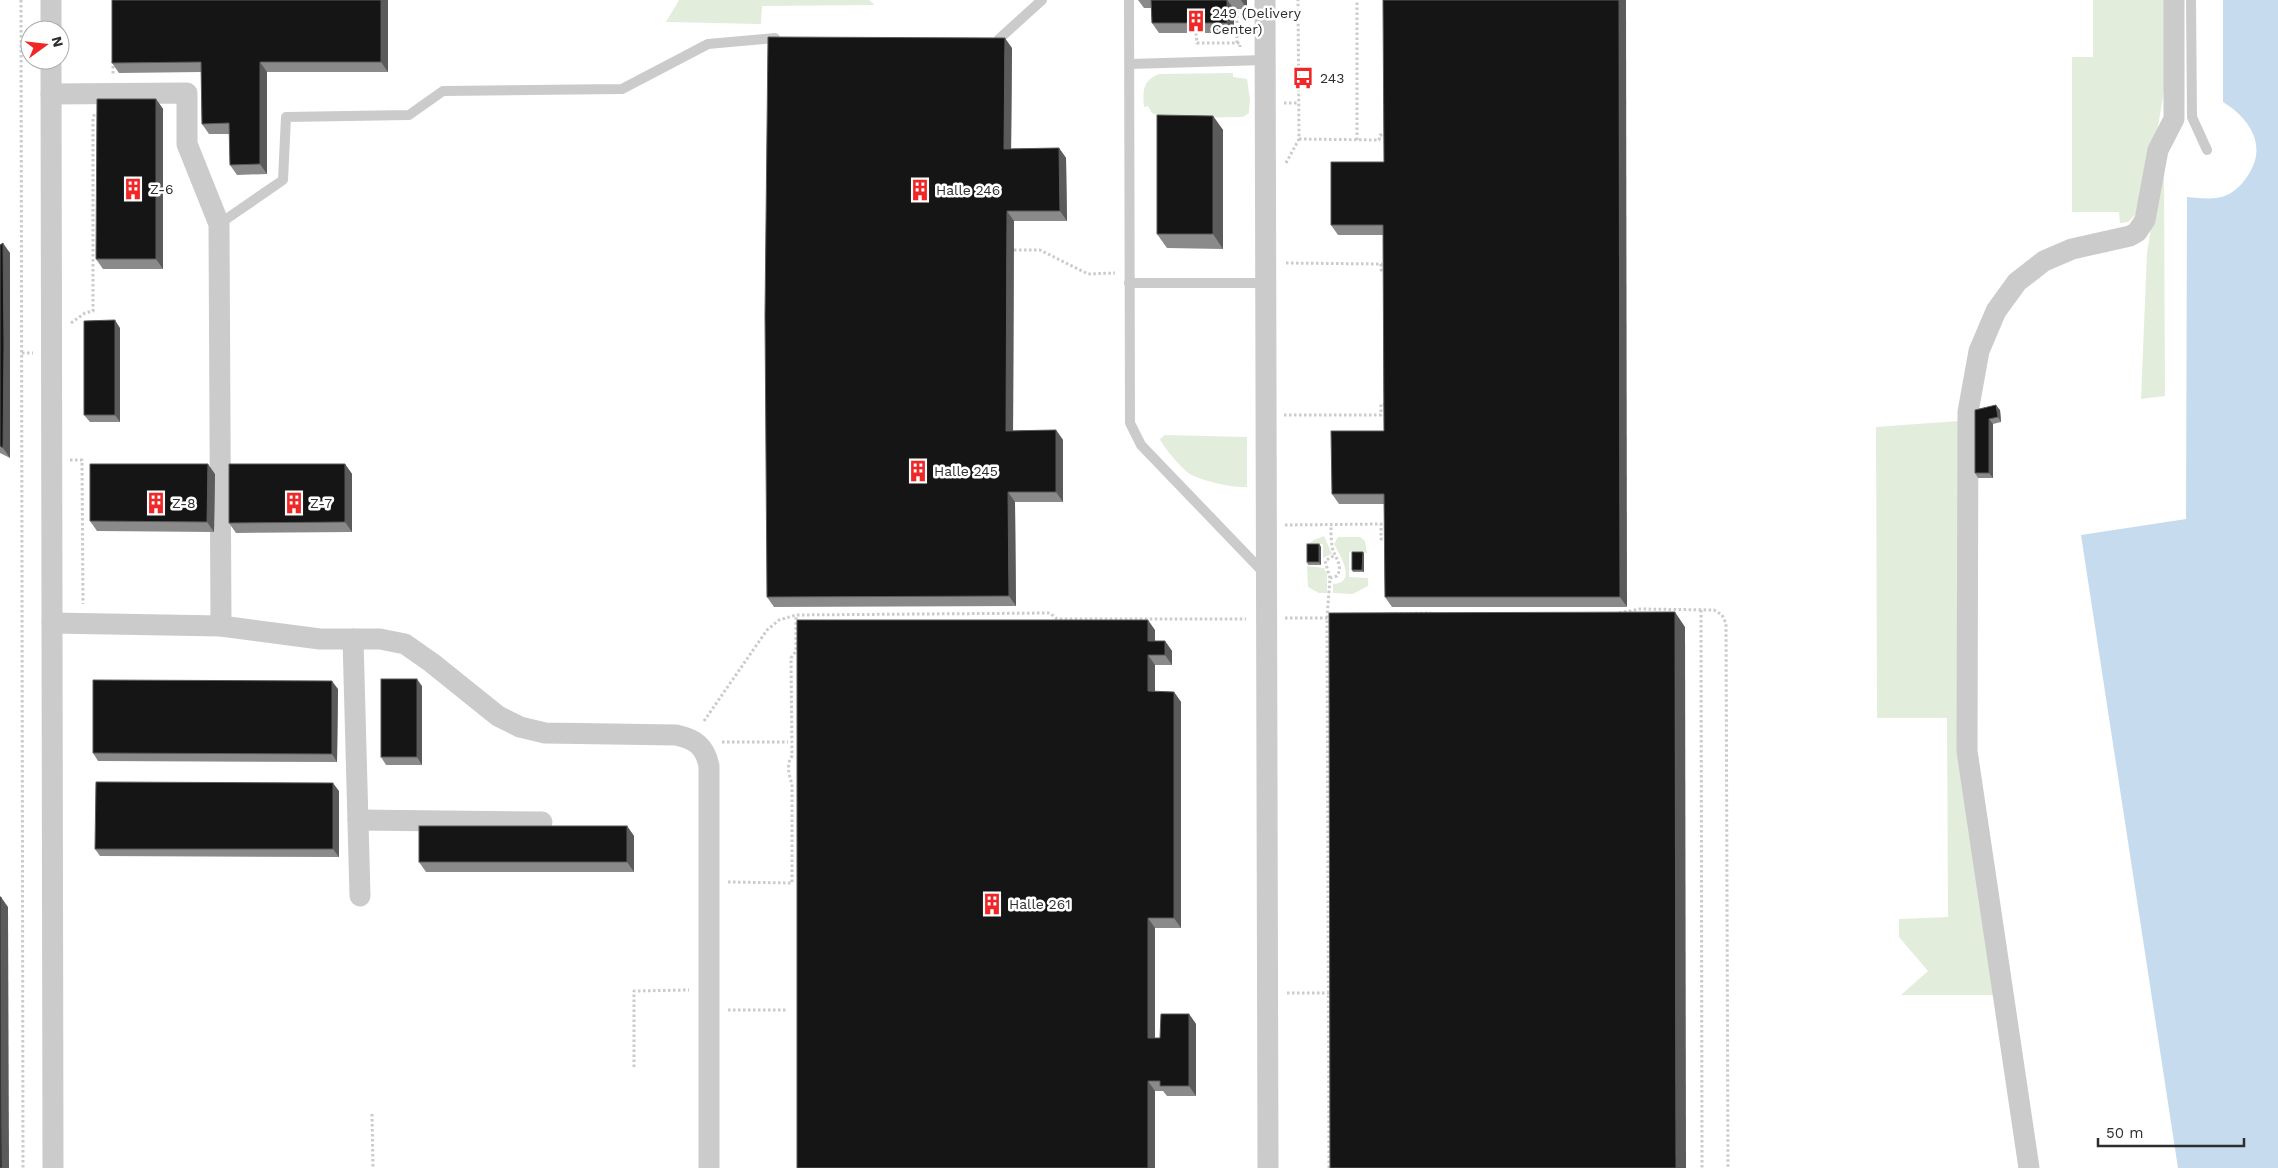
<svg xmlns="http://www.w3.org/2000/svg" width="2278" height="1168" viewBox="0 0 2278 1168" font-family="'Work Sans',sans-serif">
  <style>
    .green { fill: #e3eddb }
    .water { fill: #c6dcee }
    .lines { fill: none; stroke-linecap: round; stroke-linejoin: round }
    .path { stroke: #cbcbcb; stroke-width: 3; stroke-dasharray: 2.5 2.5; stroke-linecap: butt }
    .lane { stroke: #cbcbcb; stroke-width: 10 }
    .street { stroke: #cbcbcb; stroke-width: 21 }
    .wall { fill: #8a8a8a }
    .shaded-wall { fill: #5b5b5b }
    .building { fill: #151515; stroke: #5b5b5b }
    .labels { text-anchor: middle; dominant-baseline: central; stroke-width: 5; stroke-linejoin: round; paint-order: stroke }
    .poi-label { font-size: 14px; fill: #2e2e2e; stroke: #fff; text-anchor: start }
  </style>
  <rect width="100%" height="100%" fill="#fff"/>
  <!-- green -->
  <g class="green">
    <path d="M679,0H869L875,5L762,6L761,24L666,22Z"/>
    <path d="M2093,0H2165V86L2144,206L2128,222L2120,223L2119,212H2072V57H2093Z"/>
    <path d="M1233,73V77L1247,79L1250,99L1249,113L1243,117L1163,118L1152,113L1148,106L1144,107C1143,91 1142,81 1159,74Z"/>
    <path d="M2160,173L2164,174L2165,396L2141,399L2147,253Z"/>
    <path d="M1958,421V751L1996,995H1901L1928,971L1899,937V919L1948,917L1947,718H1877L1876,427Z"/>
    <path d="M1165,435L1247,437V487C1233,488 1202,481 1190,474C1182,469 1164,448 1160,439Z"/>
    <path d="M1324,536L1332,554L1323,558V544L1307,545L1314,540Z"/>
    <path d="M1338,537H1360L1365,541L1367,553L1349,552V577L1368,578V586L1353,594L1333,593V584C1358,583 1340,555 1334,544Z"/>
    <path d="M1307,566L1324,568L1327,574V593H1319L1308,587Z"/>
  </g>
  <!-- water -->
  <path class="water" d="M2223,0H2278V1168H2178L2081,535L2186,519L2187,197C2201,198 2216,201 2229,194C2238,189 2245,181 2250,172C2267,144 2248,117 2223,102Z"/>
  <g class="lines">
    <!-- path -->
    <g class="path">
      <path d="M21,0L23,1168"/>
      <path d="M1196,33L1197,43H1240V47"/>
      <path d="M1237,43V9"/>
      <path d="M113,61V74"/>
      <path d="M1284,103H1298"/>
      <path d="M1299,139L1379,140L1380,135H1386"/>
      <path d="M1357,140V0"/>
      <path d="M1286,163L1299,139L1298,0"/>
      <path d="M1014,250H1040L1088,274L1115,273"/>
      <path d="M1286,263L1381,264V270H1386"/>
      <path d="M71,323L85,313L93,311V118L95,113"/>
      <path d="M22,353H33"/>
      <path d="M1284,415H1381V404H1387"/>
      <path d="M70,460H82L83,604"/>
      <path d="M1285,525L1381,524V539H1387"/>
      <path d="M1330,578L1325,561L1335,555"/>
      <path d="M1701,610L1702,1168"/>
      <path d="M1619,613L1640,609L1714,610L1722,615L1726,623L1728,1168"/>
      <path d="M1385,614L1431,613"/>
      <path d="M1285,618H1331"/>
      <path d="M704,721L767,630L779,620L796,615L1050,613L1057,619H1246"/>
      <path d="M722,742H788"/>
      <path d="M728,882L792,883V784C789,775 786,764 792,756L791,658L796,651V615"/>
      <path d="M1287,993H1329"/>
      <path d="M728,1010H788"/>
      <path d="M634,1067V991L689,990"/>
      <path d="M372,1114L373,1168"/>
      <path d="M1329,1168L1327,618L1330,578L1337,576C1344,564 1334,558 1332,546C1331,539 1331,531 1331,525"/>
    </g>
    <!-- lane -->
    <g class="lane">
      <path d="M1129,0L1130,423L1141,445L1265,574"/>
      <path d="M2191,0L2192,117L2207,150"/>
      <path d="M999,39L1042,0"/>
      <path d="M1130,64L1265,60"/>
      <path d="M219,224L283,180L286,117L409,115L443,91L622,89L708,44L775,38"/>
      <path d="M1129,283H1264"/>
    </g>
    <!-- street -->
    <g class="street">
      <path d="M51,0V30"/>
      <path d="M1265,0L1268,1168"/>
      <path d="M51,60L53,1168"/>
      <path d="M51,94L187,93V144L219,224L221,626"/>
      <path d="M52,623L221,626L320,639H380L405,644L432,663L498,716L520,727L545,733L676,735C695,739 705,746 709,766V1168"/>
      <path d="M353,639L360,896"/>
      <path d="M358,820L542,822"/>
      <path d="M2029,1168L1967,751L1968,412L1979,351L1996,311L2017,282L2044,261L2072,249L2130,236L2137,232L2145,220L2158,150L2174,119V0"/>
    </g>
  </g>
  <!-- wall -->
  <g class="wall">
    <path d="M388,0V72H267V174L237,175L230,165L229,134H209L202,124L201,72L119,73L112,63Z"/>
    <path d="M1138,0H1247V9H1234V33H1159L1152,23L1151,8H1144Z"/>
    <path d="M1012,48L1011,149L1059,148L1066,158L1067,221H1014L1013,431L1056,430L1063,440V502H1015L1016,606L774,607L767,597Z"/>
    <path d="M156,99L163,109V269H103L96,259Z"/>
    <path d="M1213,116L1223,130V249L1167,248L1157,234Z"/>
    <path d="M1384,162L1627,607H1392L1385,597L1384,504H1339L1332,494L1384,431L1383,235H1338L1331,225Z"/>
    <path d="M0,245L10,253V458L0,453Z"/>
    <path d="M120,328V422H90L84,415Z"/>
    <path d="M1975,410H2000L2001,422L1993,424V478H1978L1975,473Z"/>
    <path d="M345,464L352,474V532L236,533L229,523Z"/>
    <path d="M215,474L214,532L97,531L90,521Z"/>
    <path d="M1319,544L1321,547V565H1308L1307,562Z"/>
    <path d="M1363,552L1364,554V572H1353L1352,570Z"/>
    <path d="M1155,630V641H1165L1172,651V665H1155V692H1174L1181,702V928H1155V1038H1160L1189,1014L1196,1024V1096H1167L1163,1091H1155L797,1168Z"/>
    <path d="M422,686V765H386L381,757Z"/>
    <path d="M338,689L337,762L98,761L93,753Z"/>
    <path d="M339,791V857L100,856L95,849Z"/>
    <path d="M627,826L634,836V872H426L419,862Z"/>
  </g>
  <!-- shaded-wall -->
  <g class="shaded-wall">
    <path d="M381,0H388V72L381,62Z"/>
    <path d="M1227,0L1234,9V33L1227,23Z"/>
    <path d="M1241,0H1247V9Z"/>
    <path d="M1619,0H1626L1627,607L1620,597Z"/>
    <path d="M1005,38L1012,48L1011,159L1004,149Z"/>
    <path d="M260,62L267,72V174L260,164Z"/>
    <path d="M156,99L163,109V269L156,259Z"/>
    <path d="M1213,116L1223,130V249L1213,234Z"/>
    <path d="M1059,148L1066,158L1067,221L1060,211Z"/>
    <path d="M1007,211L1014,221L1013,441L1006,431Z"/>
    <path d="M3,243L10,253V458L3,448Z"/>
    <path d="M115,320L120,328V422L115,415Z"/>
    <path d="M1996,405L2000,410L2001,422L1998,417Z"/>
    <path d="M1989,419L1993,424V478L1989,473Z"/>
    <path d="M1056,430L1063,440V502L1056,492Z"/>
    <path d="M208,464L215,474L214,532L207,522Z"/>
    <path d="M345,464L352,474V532L345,522Z"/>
    <path d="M1008,492L1015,502L1016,606L1009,596Z"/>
    <path d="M1319,544L1321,547V565L1319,562Z"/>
    <path d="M1363,552L1364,554V572L1362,570Z"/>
    <path d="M1675,612L1685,627L1686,1168H1676Z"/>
    <path d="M1148,620L1155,630V651L1148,641Z"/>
    <path d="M1165,641L1172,651V665L1165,655Z"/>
    <path d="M1148,655L1155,665V701L1148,691Z"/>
    <path d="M417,679L422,686V765L417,757Z"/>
    <path d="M332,681L338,689L337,762L332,754Z"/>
    <path d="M1174,692L1181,702V928L1174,918Z"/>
    <path d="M333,783L339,791V857L333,849Z"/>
    <path d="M627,826L634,836V872L627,862Z"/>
    <path d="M1,897L8,907L9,1168H2Z"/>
    <path d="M1148,918L1155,928V1048L1148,1038Z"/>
    <path d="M1189,1014L1196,1024V1096L1189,1086Z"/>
    <path d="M1148,1081L1155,1091V1168H1148Z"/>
  </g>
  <!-- building -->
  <g class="building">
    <path d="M112,0H381V62H260V164L230,165L229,123L202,124L201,62L112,63Z"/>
    <path d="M1151,0H1227V23H1152Z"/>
    <path d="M1383,0H1619L1620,597H1385L1384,494H1332L1331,431H1384L1383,225H1331V162H1384Z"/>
    <path d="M768,37L1005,38L1004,149L1059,148L1060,211H1007L1006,431L1056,430V492H1008L1009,596L767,597L765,315Z"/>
    <path d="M97,99H156V259H96Z"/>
    <path d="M1157,115L1213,116V234H1157Z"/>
    <path d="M3,243L4,345L3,448L0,446V245Z"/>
    <path d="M115,320V415H84V321Z"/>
    <path d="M1996,405L1998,417L1989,419V473H1975V410Z"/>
    <path d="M90,464H208L207,522L90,521Z"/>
    <path d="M229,464H345V522L229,523Z"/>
    <rect x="1307" y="544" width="12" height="18"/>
    <path d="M1352,552H1363L1362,570H1352Z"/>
    <path d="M1675,612L1676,1168H1330L1329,613Z"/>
    <path d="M797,620H1148V641H1165V655H1148V691L1174,692V918H1148V1038H1160L1161,1014H1189V1086H1160V1081H1148V1168H797Z"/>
    <rect x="381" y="679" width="36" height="78"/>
    <path d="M93,680L332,681V754L93,753Z"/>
    <path d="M96,782L333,783V849H95Z"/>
    <rect x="419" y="826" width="208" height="36"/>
    <path d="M0,897H1L2,1168H0Z"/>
  </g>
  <!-- icons -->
  <defs>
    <g id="building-bare" transform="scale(1.725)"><path d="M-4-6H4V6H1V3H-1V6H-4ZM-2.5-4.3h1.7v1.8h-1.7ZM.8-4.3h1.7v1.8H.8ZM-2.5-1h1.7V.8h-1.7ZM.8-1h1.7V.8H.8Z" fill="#f02627" stroke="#fff" stroke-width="2.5" paint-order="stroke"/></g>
    <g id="bus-bare" transform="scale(1.725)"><path d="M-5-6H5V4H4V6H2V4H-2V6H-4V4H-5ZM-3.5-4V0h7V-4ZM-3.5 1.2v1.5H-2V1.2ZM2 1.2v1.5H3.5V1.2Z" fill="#f02627" stroke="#fff" stroke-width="2.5" paint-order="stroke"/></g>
  </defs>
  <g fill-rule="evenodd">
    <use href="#building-bare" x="1196" y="21"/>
    <use href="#bus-bare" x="1303" y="78"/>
    <use href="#building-bare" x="133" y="189"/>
    <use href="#building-bare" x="920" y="190"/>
    <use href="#building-bare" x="918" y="471"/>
    <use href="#building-bare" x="156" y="503"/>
    <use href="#building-bare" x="294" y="503"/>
    <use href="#building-bare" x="992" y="904"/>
  </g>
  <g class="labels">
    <!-- poi labels -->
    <g class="poi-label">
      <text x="1212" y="13">249 (Delivery<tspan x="1212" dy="16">Center)</tspan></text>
      <text x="1320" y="78">243</text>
      <text x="150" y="189">Z-6</text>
      <text x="936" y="190">Halle 246</text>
      <text x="934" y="471">Halle 245</text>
      <text x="172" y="503">Z-8</text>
      <text x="310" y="503">Z-7</text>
      <text x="1009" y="904">Halle 261</text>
    </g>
  </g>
  <!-- north arrow -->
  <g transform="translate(45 45) rotate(75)"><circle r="24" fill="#ffffff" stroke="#ababab"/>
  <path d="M0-4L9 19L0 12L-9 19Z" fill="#f02627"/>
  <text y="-8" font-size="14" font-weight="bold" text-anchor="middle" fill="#2e2e2e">N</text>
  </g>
  <!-- scale -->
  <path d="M2098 1138v8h146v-8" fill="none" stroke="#2e2e2e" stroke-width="2.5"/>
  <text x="2106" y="1138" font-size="15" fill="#2e2e2e" stroke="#ffffff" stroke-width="4" paint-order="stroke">50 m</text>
</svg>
